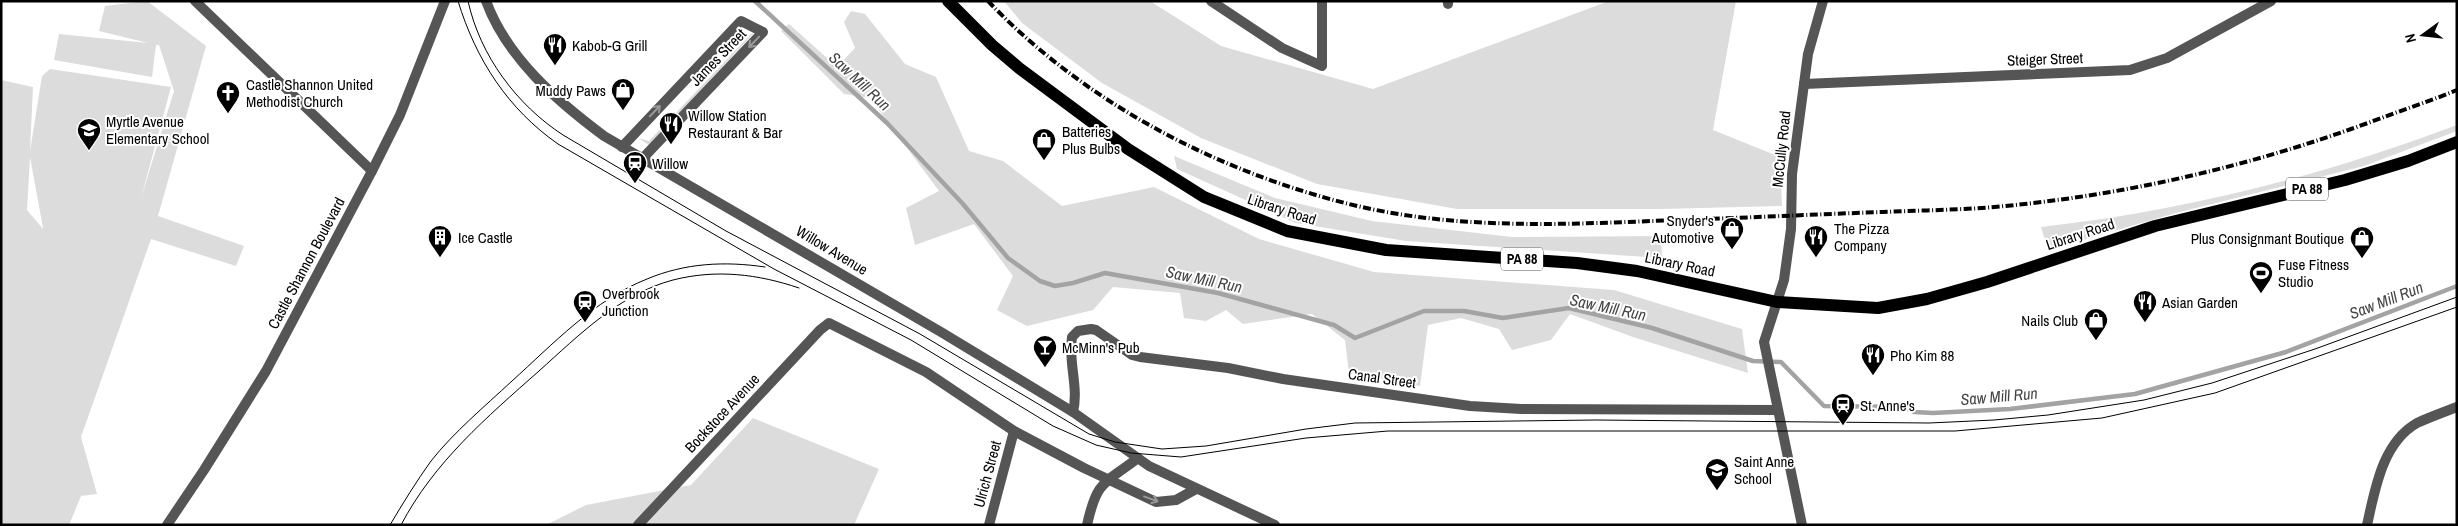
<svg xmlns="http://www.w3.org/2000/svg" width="2458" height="526" viewBox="0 0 2458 526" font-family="'Archivo Narrow',sans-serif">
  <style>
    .green { fill: #dcdcdc; fill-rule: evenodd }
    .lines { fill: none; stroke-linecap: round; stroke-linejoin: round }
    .stream { stroke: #a3a3a3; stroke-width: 4.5 }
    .minor { stroke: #555; stroke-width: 10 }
    .tertiary { stroke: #555; stroke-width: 10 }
    .primary { stroke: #000; stroke-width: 12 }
    .tram { stroke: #000; stroke-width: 1 }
    .rail { stroke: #000; stroke-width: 4; stroke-dasharray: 8 2.5 1 2.5; stroke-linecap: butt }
    .oneway { stroke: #999 }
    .labels { text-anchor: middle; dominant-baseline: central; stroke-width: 4; stroke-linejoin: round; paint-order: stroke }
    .shield { fill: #fff; stroke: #4c4c4c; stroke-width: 1 }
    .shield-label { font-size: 14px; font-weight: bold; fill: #000 }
    .poi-label { font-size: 15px; fill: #000; stroke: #fff; text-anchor: start }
    .street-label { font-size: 15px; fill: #000; stroke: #fff }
    .water-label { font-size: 16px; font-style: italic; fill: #444; stroke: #fff }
  </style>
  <rect width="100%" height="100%" fill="#fff"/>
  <!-- green -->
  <g class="green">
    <path d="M147,1L206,46L158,216L244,246L236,266L151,239L81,437L97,494L81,496L69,525H1V80L33,87L30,151L42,76L50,69L171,87L141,198L174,91L159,45H156L152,77L54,60L59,34L148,43L99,31L105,6ZM30,157L43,228V229L27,210Z"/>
    <path d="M1004,1H1150L1221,46L1373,89L1609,1H1736L1713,130L1780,157L1782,206L1661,209H1457L1317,184L1201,138L1102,83L1022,23Z"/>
    <path d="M851,11L865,14L905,64L936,77L969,151L1003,161L1062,206L1154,187L1259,239L1374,272L1614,290L1742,329L1748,373L1633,337L1570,314L1551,340L1512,350L1499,329L1461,318L1428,325L1420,386L1349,373L1345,340L1312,314L1243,324L1226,310L1206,321L1184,318L1180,293L1113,287L1093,310L1027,326L997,310L1013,276L974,224L915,245L906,208L939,191L870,98L844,94L781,31L789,24L837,67L855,48L844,22Z"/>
    <path d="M752,33L753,34L649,145L638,138L649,141Z"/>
    <path d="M2457,125V131L2364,166L2176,213L2048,250L2041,227C2184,211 2322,176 2457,125Z"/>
    <path d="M1174,156L1275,198L1372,221L1512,237L1661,236L1662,258L1406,241L1296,223L1177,169Z"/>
    <path d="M753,418L879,469L854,525H546L586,505L691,485Z"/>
  </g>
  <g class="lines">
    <!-- stream -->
    <path class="stream" d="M755,1L887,123L963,204L1008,258L1040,281L1055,286L1073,283L1105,273L1218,293L1334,325L1355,338L1424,311H1464L1503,318L1569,308L1652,328L1753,361L1781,362L1824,406L1904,407L1914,412L1933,413L2010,409L2135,394L2286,352L2457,286"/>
    <!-- minor -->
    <g class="minor">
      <path d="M195,1L372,171"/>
      <path d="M486,1C507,58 557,101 604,136L941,332L1073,412L1149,466L1275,525"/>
      <path d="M1211,1L1282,48L1322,66V1"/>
      <path d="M1448,1V4"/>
      <path d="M1804,84L2130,70L2167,58L2271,1"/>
      <path d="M622,147L741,21L763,32L642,159"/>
      <path d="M1073,412C1079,387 1068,363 1072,337L1078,331L1091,329L1096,330L1132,355L1140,357L1228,368L1283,379L1470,406L1521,409L1777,410"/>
      <path d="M638,525L820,330L829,323L926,372L1014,431L1084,468L1156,502L1176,500L1196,489"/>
      <path d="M989,525L1014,431"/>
      <path d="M1087,525C1097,480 1104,484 1138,458"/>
      <path d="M1802,525L1764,342L1784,280L1791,229L1792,174L1808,54L1823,1"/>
      <path d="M2367,525C2375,490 2382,443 2417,423C2430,417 2444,412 2457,407"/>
    </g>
    <!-- tertiary -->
    <path class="tertiary" d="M167,525L204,470L266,371L372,171L400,115L445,1"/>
    <!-- primary -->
    <path class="primary" d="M948,1L992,45L1019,68L1128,149L1204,197L1287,231L1386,250L1577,263L1637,271L1777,302L1878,308L1927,299L1987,282L2155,226L2345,180L2408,161L2457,142"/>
    <!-- tram -->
    <g class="tram">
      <path d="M458,1C476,60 508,109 558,144L774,269L911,340L1053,426L1096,445L1131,453L1181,457L1306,438L1388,431H1955L2102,418L2215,393L2457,307"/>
      <path d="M468,1C480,56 517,105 563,135L726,231L920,334L1089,434L1115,442L1162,449L1206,446L1306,429L1355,423L1596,420L1929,423L1994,420L2048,415L2144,400L2212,383L2315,349L2457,297"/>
      <path d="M390,525C403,503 416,482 431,461C454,432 484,407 512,381C553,344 594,300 647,279C685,263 725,261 765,267"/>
      <path d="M401,525C434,462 487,417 539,371C579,335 620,294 673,280C716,269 758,274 799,288"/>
    </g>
    <!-- rail -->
    <path class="rail" d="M988,1C1084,102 1216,171 1349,204C1466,233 1586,223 1705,219C1764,217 1824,214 1883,212C1927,210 1972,210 2015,205C2142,192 2265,162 2384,117C2408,108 2433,100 2457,90"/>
  </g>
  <!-- one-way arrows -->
  <defs><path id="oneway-shaft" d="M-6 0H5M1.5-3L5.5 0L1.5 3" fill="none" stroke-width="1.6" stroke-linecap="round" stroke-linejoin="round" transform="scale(1.25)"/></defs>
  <g class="oneway">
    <use href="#oneway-shaft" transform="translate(754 42) rotate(134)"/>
    <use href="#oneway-shaft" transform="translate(655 111) rotate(-46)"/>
    <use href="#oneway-shaft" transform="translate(1151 499) rotate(20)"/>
  </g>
  <!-- icons -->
  <defs>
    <g id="restaurant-pin" transform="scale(1.25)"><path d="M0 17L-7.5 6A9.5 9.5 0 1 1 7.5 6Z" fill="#000" stroke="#fff"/><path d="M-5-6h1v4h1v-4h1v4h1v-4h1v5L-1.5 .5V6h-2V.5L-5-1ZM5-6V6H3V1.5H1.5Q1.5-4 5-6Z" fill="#fff"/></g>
    <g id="shop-pin" transform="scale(1.25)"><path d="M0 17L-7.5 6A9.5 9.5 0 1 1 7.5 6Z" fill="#000" stroke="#fff"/><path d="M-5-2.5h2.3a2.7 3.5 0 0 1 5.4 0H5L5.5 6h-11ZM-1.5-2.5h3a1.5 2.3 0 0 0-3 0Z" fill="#fff"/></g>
    <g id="church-pin" transform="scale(1.25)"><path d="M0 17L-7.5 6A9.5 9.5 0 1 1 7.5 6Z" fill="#000" stroke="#fff"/><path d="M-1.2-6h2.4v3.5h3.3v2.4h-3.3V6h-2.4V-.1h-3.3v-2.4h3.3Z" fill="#fff"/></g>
    <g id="school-pin" transform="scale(1.25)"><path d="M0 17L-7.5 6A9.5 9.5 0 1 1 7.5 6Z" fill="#000" stroke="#fff"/><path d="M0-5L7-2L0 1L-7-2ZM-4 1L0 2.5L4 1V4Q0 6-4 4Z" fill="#fff"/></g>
    <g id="station-pin" transform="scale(1.25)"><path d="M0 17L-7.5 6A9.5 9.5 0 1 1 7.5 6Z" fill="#000" stroke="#fff"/><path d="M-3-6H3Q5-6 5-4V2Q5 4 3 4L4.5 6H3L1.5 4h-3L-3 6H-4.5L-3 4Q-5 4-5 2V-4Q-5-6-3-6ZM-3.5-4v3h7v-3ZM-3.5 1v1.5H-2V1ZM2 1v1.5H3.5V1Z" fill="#fff"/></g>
    <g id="building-pin" transform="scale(1.25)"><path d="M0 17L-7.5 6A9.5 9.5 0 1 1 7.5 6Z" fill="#000" stroke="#fff"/><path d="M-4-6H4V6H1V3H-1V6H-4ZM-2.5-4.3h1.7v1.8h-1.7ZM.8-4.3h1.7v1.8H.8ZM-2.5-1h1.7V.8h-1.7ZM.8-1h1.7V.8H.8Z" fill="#fff"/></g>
    <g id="stadium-pin" transform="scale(1.25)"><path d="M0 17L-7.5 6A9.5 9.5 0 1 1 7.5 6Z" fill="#000" stroke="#fff"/><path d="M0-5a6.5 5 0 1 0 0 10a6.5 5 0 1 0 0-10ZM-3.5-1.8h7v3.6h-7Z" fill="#fff"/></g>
    <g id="bar-pin" transform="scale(1.25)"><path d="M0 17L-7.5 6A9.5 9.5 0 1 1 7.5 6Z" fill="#000" stroke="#fff"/><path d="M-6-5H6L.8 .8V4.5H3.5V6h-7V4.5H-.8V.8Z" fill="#fff"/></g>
  </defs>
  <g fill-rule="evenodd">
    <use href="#restaurant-pin" x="555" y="45"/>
    <use href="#shop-pin" x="623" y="90"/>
    <use href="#church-pin" x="228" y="93"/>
    <use href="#restaurant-pin" x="671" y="124"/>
    <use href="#school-pin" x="89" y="130"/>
    <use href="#shop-pin" x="1044" y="140"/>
    <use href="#station-pin" x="635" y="163"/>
    <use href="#shop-pin" x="1732" y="229"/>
    <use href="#building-pin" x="440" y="237"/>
    <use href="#restaurant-pin" x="1816" y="237"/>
    <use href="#shop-pin" x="2362" y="238"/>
    <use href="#stadium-pin" x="2261" y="273"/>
    <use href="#station-pin" x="585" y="302"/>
    <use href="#restaurant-pin" x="2145" y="302"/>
    <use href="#shop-pin" x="2096" y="320"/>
    <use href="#bar-pin" x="1045" y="347"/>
    <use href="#restaurant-pin" x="1873" y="355"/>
    <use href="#station-pin" x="1843" y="405"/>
    <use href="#school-pin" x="1717" y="470"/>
  </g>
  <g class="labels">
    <!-- shield labels -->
    <g class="shield">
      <rect x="2286" y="177.5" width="42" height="23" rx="4"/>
      <rect x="1501" y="247.5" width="42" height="23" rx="4"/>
    </g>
    <g class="shield-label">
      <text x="2307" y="189">PA 88</text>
      <text x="1522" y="259">PA 88</text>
    </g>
    <!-- poi labels -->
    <g class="poi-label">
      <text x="572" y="45">Kabob-G Grill</text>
      <text x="246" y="84">Castle Shannon United<tspan x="246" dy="17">Methodist Church</tspan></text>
      <text x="606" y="90" text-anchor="end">Muddy Paws</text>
      <text x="688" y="115">Willow Station<tspan x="688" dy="17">Restaurant &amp; Bar</tspan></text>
      <text x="106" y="121">Myrtle Avenue<tspan x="106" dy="17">Elementary School</tspan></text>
      <text x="1062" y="131">Batteries<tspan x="1062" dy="17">Plus Bulbs</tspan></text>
      <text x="652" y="163">Willow</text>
      <text x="1714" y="220" text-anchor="end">Snyder's<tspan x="1714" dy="17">Automotive</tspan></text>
      <text x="1834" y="228">The Pizza<tspan x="1834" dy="17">Company</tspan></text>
      <text x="458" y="237">Ice Castle</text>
      <text x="2344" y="238" text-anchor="end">Plus Consignmant Boutique</text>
      <text x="2278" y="264">Fuse Fitness<tspan x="2278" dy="17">Studio</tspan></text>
      <text x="602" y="293">Overbrook<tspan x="602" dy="17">Junction</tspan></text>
      <text x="2162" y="302">Asian Garden</text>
      <text x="2078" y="320" text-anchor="end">Nails Club</text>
      <text x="1062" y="347">McMinn's Pub</text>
      <text x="1890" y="355">Pho Kim 88</text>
      <text x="1860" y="405">St. Anne's</text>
      <text x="1734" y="461">Saint Anne<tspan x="1734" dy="17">School</tspan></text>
    </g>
    <!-- street labels -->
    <g class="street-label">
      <text transform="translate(718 57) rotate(-46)">James Street</text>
      <text transform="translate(2045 59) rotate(-2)">Steiger Street</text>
      <text transform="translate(1781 149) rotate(-84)">McCully Road</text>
      <text transform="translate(1282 209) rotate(18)">Library Road</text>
      <text transform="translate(2080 234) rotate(-18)">Library Road</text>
      <text transform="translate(832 250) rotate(31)">Willow Avenue</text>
      <text transform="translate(306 263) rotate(-62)">Castle Shannon Boulevard</text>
      <text transform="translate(1680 264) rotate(12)">Library Road</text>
      <text transform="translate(1382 378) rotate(8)">Canal Street</text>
      <text transform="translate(722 413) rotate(-47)">Bockstoce Avenue</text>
      <text transform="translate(987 474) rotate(-75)">Ulrich Street</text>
    </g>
    <!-- water labels -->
    <g class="water-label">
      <text transform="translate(860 81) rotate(43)">Saw Mill Run</text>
      <text transform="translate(1204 279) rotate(12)">Saw Mill Run</text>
      <text transform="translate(2386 300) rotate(-21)">Saw Mill Run</text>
      <text transform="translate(1608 307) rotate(12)">Saw Mill Run</text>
      <text transform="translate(1999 396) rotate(-5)">Saw Mill Run</text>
    </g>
  </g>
  <!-- border -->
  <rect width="2458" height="526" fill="none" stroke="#000000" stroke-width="5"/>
  <!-- north arrow -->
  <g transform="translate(2423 35) rotate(255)" stroke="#ffffff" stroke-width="4" paint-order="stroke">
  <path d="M0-4L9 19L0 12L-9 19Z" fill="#000000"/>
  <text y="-8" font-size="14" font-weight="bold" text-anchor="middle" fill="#000000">N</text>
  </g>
</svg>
